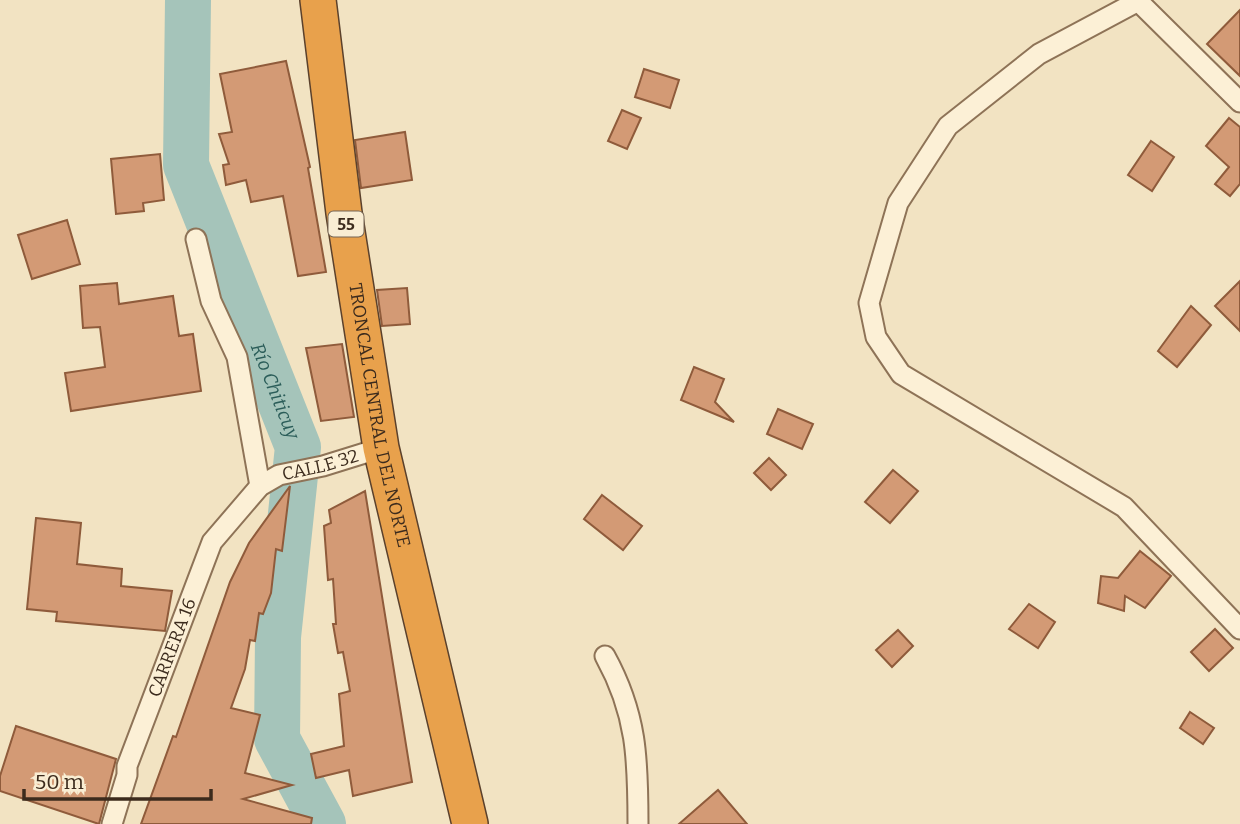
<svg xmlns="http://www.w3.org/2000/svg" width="1240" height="824" viewBox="0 0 1240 824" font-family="Bitter,serif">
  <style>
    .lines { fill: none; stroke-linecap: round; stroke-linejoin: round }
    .river { stroke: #a5c4ba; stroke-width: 46 }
    .building { fill: #d39a75; stroke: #8f5b3b; stroke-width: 2 }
    .street-casing { stroke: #8e7357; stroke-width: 23 }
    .highway-casing { stroke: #5b412c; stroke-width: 38 }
    .street { stroke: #fcf0d6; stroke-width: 19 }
    .highway { stroke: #e8a14c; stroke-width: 35 }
    .labels { text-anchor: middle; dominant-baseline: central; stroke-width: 7; stroke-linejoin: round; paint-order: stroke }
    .shield { fill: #f9edd3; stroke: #756554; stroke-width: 2 }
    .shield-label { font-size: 16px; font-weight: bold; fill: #3c2b1d }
    .street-label { font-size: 18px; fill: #3c2b1d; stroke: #f9edd3 }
    .water-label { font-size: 19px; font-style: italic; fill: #2b5d59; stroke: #f9edd3 }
  </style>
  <rect width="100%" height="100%" fill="#f2e3c2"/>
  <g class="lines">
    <!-- river -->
    <path class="river" id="s1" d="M188,0L186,165L298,447L278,637L277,739L323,824"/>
  </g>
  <!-- building -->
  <g class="building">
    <path d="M1240,10V76L1207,44Z"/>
    <path d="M286,61L310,167L308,168L326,272L298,276L283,196L251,202L246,180L226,185L223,165L229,164L219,134L232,132L220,74Z"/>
    <path d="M644,69L679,80L670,108L635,97Z"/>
    <path d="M622,110L641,118L627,149L608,141Z"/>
    <path d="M1229,118L1240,127V184L1230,196L1215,184L1229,167L1206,146Z"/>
    <path d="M405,132L412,180L361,188L355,140Z"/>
    <path d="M1151,141L1174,157L1152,191L1128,175Z"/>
    <path d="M160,154L164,200L143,203L144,211L116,214L111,159Z"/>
    <path d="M67,220L80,264L32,279L18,235Z"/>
    <path d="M1240,281V331L1215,306Z"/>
    <path d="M117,283L119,304L173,296L179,336L193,334L201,391L71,411L65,373L105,367L100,327L83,328L80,286Z"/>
    <path d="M407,288L410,324L382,326L377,290Z"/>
    <path d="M1191,306L1211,325L1177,367L1158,351Z"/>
    <path d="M342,344L354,417L321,421L306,348Z"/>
    <path d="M694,367L724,379L715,402L734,422L681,400Z"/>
    <path d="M778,409L813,424L802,449L767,434Z"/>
    <path d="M769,458L786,475L771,490L754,473Z"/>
    <path d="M893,470L918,491L890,523L865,502Z"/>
    <path d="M290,486L282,551L276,549L271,593L263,614L259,613L255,641L250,640L245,669L231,708L260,715L245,773L292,785L243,799L312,818L311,824H141L173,736L176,737L230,582L249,543Z"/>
    <path d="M365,491L412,782L353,796L349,770L316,778L311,754L344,746L339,694L350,691L343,652L338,653L333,624H336L333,579L328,580L324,526L331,523L329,510Z"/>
    <path d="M602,495L642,526L623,550L584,519Z"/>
    <path d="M36,518L81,523L77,564L122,569L121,586L172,591L165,631L56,621L57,612L27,609Z"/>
    <path d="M1140,551L1171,576L1145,608L1125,596L1124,611L1098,603L1101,576L1118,578Z"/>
    <path d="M1029,604L1055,622L1038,648L1009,629Z"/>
    <path d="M1215,629L1233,648L1209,671L1191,652Z"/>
    <path d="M898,630L913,646L892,667L876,650Z"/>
    <path d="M1190,712L1214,728L1203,744L1180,728Z"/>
    <path d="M16,726L116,759L99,824L0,791V776Z"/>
    <path d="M718,790L747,824H679Z"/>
  </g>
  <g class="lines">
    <!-- street casing -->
    <g class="street-casing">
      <g id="street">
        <path d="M1140,0L1039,54L948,126L898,203L869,303L876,337L901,374L1124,507L1240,629"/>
        <path d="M1139,2L1240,102"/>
        <path d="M196,239L211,301L237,357L260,486"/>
        <path d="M605,656C637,714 638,759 638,824"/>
        <path id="s2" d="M112,824L127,775V766L212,542L260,486L279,475L323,466L381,448"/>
      </g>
    </g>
    <!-- highway casing -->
    <g class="highway-casing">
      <g id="highway">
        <path id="s3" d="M318,0L344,213L381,448L470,824"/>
      </g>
    </g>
    <!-- street -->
    <use href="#street" class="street"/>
    <!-- highway -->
    <use href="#highway" class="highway"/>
  </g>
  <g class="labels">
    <!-- shield labels -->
    <rect class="shield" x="328.5" y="211.5" width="35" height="25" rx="5"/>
    <g class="shield-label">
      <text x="346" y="224">55</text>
    </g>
    <!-- street labels -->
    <g class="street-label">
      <text stroke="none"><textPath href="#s3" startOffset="420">TRONCAL CENTRAL DEL NORTE</textPath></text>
      <text stroke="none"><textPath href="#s2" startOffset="438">CALLE 32</textPath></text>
      <text stroke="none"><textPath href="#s2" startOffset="187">CARRERA 16</textPath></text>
    </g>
    <!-- water labels -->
    <g class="water-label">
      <text stroke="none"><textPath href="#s1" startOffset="408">Río Chiticuy</textPath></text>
    </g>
  </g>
  <!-- scale -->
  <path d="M24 789v10h187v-10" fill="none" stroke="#3c2b1d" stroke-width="3.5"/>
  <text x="35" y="789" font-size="21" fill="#3c2b1d" stroke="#f9edd3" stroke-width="5" paint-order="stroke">50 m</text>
</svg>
